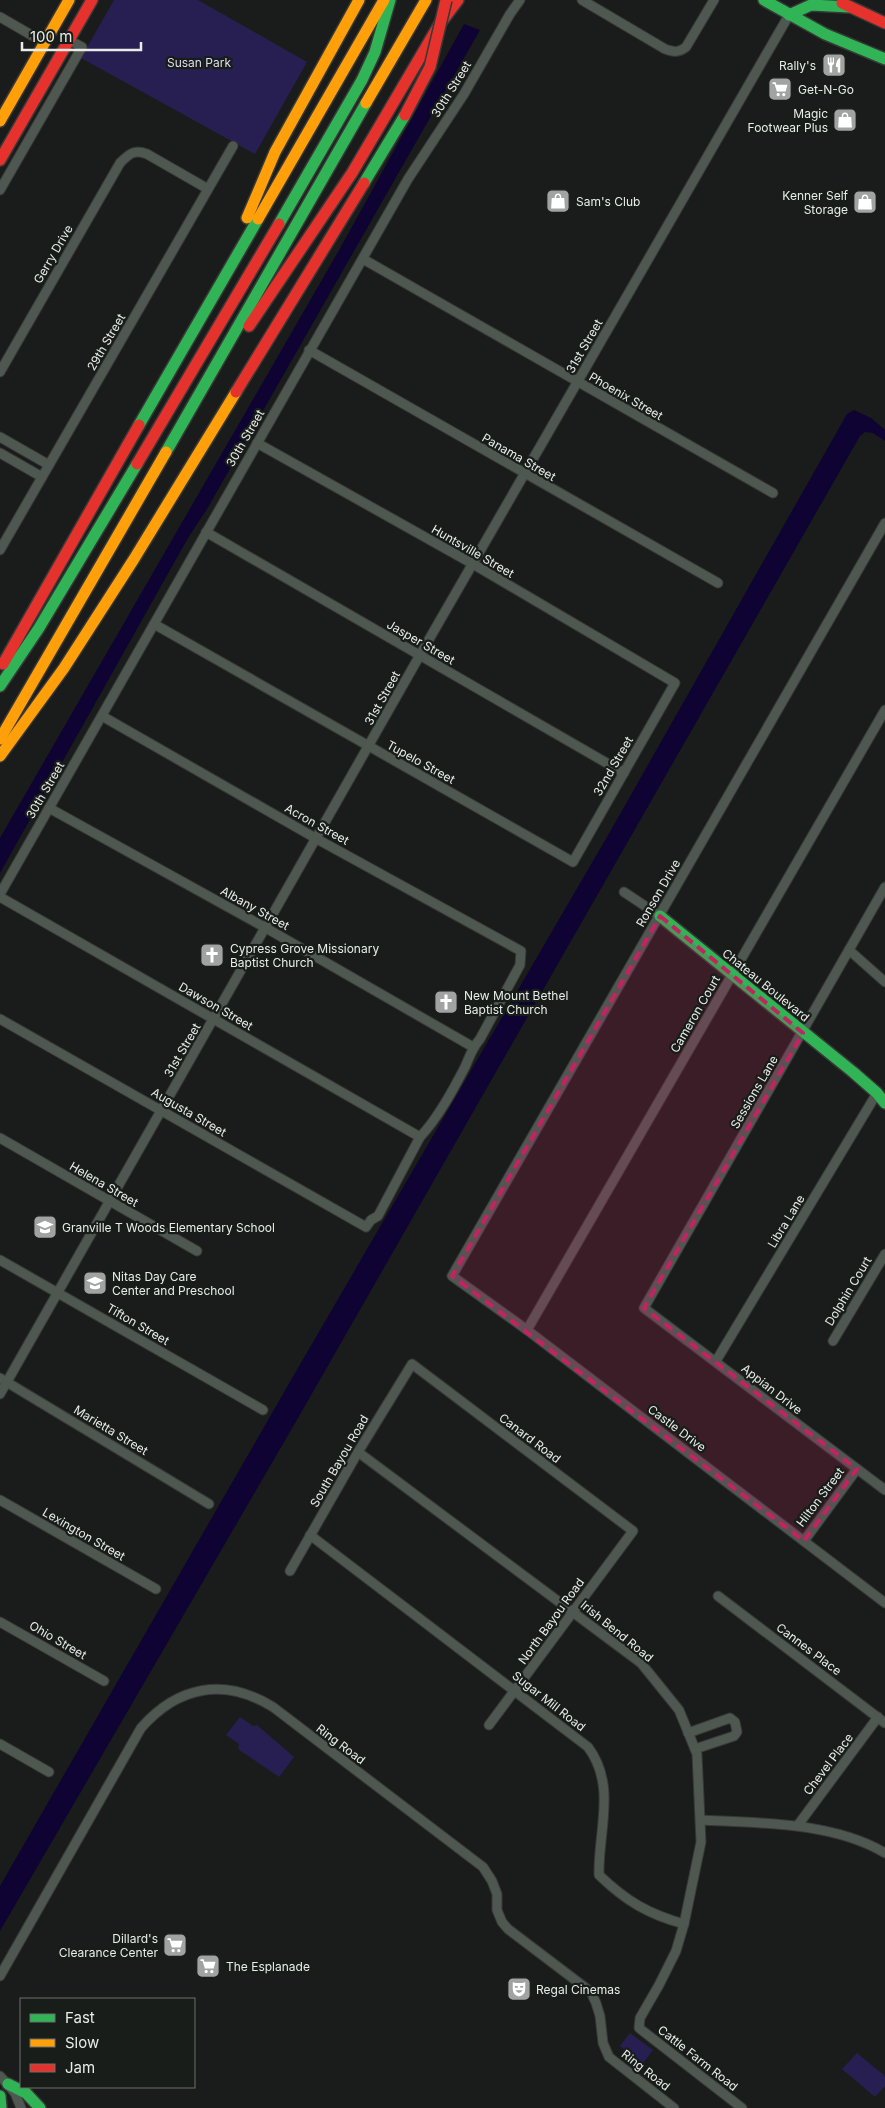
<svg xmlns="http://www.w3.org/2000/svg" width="885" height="2108" viewBox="0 0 885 2108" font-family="Inter,sans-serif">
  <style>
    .green { fill: #271f51 }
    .water { fill: #0f0333 }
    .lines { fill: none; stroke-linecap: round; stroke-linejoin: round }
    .street-casing { stroke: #373837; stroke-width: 11 }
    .fast-casing { stroke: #373837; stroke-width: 14 }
    .slow-casing { stroke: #373837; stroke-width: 14 }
    .jam-casing { stroke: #373837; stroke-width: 14 }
    .street { stroke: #4e5750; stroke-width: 9 }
    .fast { stroke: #30b455; stroke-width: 11 }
    .slow { stroke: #ff9f0a; stroke-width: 11 }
    .jam { stroke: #e5322d; stroke-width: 11 }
    .jam-bridge-casing { stroke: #373837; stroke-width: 14; stroke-linecap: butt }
    .jam-bridge { stroke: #e5322d; stroke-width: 11 }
    .marked { fill: #c42362; fill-opacity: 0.2; stroke: #c42362; stroke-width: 4; stroke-dasharray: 10 6; stroke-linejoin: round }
    .labels { text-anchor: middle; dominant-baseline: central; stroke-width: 4.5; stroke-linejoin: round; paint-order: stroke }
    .park-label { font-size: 12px; fill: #ddddf4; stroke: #181d19 }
    .poi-label { font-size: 12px; fill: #e9ece9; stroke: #181d19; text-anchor: start }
    .street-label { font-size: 12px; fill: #e9ece9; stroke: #181d19 }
  </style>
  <rect width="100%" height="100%" fill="#191c1a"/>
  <!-- green -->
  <g class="green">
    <path d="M114,0H198L307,62L255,154L81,58Z"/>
    <path d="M240,1717L253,1726L257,1725L294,1757L279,1777L238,1749L239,1744L226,1735Z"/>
    <path d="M630,2033L653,2050L643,2063L620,2046Z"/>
    <path d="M857,2053L885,2076V2086L875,2097L842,2069Z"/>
  </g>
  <!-- water -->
  <g class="water">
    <path d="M464,24L480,30L207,509L188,538L0,873V838L338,252Z"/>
    <path d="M854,410L871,418L885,430V441L873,433L865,432L860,436L298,1418L0,1931V1886L302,1361L611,830L847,414Z"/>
  </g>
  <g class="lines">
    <!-- street casing -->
    <g class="street-casing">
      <g id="street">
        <path d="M582,0L665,49C674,52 678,53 686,47L714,0"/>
        <path d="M0,17L45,43"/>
        <path d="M0,190L82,47L69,40"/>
        <path d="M363,259L773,493"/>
        <path d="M309,350L718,583"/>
        <path d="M0,372L120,163C129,154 134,149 147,154L208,189"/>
        <path d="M0,437L49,465"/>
        <path d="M0,453L42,477"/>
        <path d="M885,523L452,1276L527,1330L885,1603"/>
        <path d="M206,532L624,773"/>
        <path d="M0,550L233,146"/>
        <path d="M154,624L573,862L675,683L473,564L257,443"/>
        <path d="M49,808L266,928L473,1047"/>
        <path d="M885,887L644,1308L885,1490"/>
        <path d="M624,892L660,916"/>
        <path d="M0,894L408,179L464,94L510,14L520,0"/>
        <path d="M0,897L420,1137"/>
        <path d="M849,950L885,982"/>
        <path d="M0,1019L366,1227L371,1220L378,1216L420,1137C438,1118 453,1090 465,1067C470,1056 472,1048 480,1039L520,965L521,951L317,839L102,716"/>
        <path d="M0,1138L197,1251"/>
        <path d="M0,1260L263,1410"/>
        <path d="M527,1330L885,710"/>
        <path d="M833,1341L885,1254"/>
        <path d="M716,1361L877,1093"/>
        <path d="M0,1378L209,1504"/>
        <path d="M0,1394L420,655L789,15"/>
        <path d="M358,1452L641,1663L679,1710L697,1754L701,1842L684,1924L676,1951L659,1985L640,2018L639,2028L742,2108"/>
        <path d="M0,1500L156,1589"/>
        <path d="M310,1535L588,1747C617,1786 598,1831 599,1875C626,1901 648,1914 684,1924"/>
        <path d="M804,1541L857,1469"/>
        <path d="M290,1571L358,1452L412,1364L633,1531L489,1725"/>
        <path d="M718,1596L885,1723"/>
        <path d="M0,1622L104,1681"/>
        <path d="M688,1733L730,1718L735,1722L737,1732L734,1736L695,1749"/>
        <path d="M0,1744L49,1772"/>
        <path d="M701,1820C760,1823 833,1822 885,1853"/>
        <path d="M798,1825L878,1717"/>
        <path d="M0,1976L141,1728C178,1686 224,1677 273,1707L483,1867L492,1881L497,1894V1910L502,1922L508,1929L591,1992L596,2003L600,2016L603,2043L609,2057L674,2108"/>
        <path d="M0,2076L15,2093L21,2108"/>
      </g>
    </g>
    <!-- fast casing -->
    <g class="fast-casing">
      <g id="fast">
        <path d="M764,0L825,34L885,59"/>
        <path d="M789,15L811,5L849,7"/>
        <path d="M364,183L405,115"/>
        <path d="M279,224L362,80L375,52L390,0"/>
        <path d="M139,425L258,219"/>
        <path d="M166,452L366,103"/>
        <path d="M0,686L39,628L137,464"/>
        <path d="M660,916L853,1072L877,1093L885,1103"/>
        <path d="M8,2084L26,2093L40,2108"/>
        <path d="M0,2096L1,2108"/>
      </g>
    </g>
    <!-- slow casing -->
    <g class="slow-casing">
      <g id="slow">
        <path d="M366,103L426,0"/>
        <path d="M0,121L69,0"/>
        <path d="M247,218L275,152L359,0"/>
        <path d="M258,219L384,0"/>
        <path d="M0,739L166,452"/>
        <path d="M0,756L64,668L134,559L236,392"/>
      </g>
    </g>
    <!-- jam casing -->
    <g class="jam-casing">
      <g id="jam">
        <path d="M842,3L885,23"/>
        <path d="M0,160L92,0"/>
        <path d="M249,326L352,173L439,25L458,0"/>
        <path d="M236,392L364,183"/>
        <path d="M137,464L279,224"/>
        <path d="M3,664L139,425"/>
      </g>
    </g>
    <!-- street -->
    <use href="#street" class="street"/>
    <!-- fast -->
    <use href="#fast" class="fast"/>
    <!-- slow -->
    <use href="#slow" class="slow"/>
    <!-- jam -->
    <use href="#jam" class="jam"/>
    <!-- jam-bridge casing -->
    <g class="jam-bridge-casing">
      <path id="jam-bridge" d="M405,115L430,67L446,0"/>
    </g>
    <!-- jam-bridge -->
    <use href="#jam-bridge" class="jam-bridge"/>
  </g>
  <!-- marked area -->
  <path class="marked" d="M660,916L803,1033L644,1308L857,1469L804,1541L452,1276Z"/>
  <!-- icons -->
  <defs>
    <g id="restaurant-square" transform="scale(1.25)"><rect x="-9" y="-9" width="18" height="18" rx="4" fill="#a0a3a1" stroke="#181d19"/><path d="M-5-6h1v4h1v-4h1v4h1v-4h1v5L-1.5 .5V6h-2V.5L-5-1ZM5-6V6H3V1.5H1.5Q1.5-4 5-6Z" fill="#fff"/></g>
    <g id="supermarket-square" transform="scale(1.25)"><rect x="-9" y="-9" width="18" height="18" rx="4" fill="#a0a3a1" stroke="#181d19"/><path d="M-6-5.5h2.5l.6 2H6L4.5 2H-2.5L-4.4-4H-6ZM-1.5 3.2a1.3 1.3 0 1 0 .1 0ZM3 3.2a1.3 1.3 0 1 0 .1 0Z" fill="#fff"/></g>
    <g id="shop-square" transform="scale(1.25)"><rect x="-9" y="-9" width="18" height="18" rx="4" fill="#a0a3a1" stroke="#181d19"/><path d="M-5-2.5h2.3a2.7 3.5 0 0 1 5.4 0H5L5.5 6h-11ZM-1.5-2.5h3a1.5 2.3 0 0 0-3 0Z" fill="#fff"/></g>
    <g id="church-square" transform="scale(1.25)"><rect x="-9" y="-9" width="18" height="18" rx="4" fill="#a0a3a1" stroke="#181d19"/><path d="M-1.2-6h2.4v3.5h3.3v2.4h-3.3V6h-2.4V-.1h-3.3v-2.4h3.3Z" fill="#fff"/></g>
    <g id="school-square" transform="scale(1.25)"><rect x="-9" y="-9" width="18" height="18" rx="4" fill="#a0a3a1" stroke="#181d19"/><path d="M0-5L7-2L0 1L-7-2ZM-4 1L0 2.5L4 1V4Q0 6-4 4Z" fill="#fff"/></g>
    <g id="theatre-square" transform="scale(1.25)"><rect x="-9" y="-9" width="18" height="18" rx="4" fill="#a0a3a1" stroke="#181d19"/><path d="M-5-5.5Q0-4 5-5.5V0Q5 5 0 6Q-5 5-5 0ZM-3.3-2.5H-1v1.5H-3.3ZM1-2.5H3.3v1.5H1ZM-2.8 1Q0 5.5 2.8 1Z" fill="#fff"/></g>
  </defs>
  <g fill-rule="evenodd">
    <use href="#restaurant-square" x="834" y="65"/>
    <use href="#supermarket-square" x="780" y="89"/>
    <use href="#shop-square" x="845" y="120"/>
    <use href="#shop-square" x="558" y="201"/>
    <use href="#shop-square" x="865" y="202"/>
    <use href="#church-square" x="212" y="955"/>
    <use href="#church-square" x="446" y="1002"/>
    <use href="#school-square" x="45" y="1227"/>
    <use href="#school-square" x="95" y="1283"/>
    <use href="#supermarket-square" x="175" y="1945"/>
    <use href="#supermarket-square" x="208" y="1966"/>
    <use href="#theatre-square" x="519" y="1989"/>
  </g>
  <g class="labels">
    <!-- park labels -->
    <g class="park-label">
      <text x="199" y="62">Susan Park</text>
    </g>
    <!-- poi labels -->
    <g class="poi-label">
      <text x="816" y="65" text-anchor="end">Rally's</text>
      <text x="798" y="89">Get-N-Go</text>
      <text x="828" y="113" text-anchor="end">Magic<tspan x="828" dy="14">Footwear Plus</tspan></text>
      <text x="848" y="195" text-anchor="end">Kenner Self<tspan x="848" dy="14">Storage</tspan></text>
      <text x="576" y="201">Sam's Club</text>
      <text x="230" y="948">Cypress Grove Missionary<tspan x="230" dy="14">Baptist Church</tspan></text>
      <text x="464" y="995">New Mount Bethel<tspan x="464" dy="14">Baptist Church</tspan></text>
      <text x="62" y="1227">Granville T Woods Elementary School</text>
      <text x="112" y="1276">Nitas Day Care<tspan x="112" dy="14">Center and Preschool</tspan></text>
      <text x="158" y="1938" text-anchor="end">Dillard's<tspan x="158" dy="14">Clearance Center</tspan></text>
      <text x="226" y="1966">The Esplanade</text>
      <text x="536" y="1989">Regal Cinemas</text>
    </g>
    <!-- street labels -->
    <g class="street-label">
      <text transform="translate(451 89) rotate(-58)">30th Street</text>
      <text transform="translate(53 254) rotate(-60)">Gerry Drive</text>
      <text transform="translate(106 342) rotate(-60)">29th Street</text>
      <text transform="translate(584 346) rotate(-60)">31st Street</text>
      <text transform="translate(626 396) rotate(30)">Phoenix Street</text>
      <text transform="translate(245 438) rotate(-60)">30th Street</text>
      <text transform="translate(519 457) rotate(30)">Panama Street</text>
      <text transform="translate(473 551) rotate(30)">Huntsville Street</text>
      <text transform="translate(421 642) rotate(30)">Jasper Street</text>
      <text transform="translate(382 698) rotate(-61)">31st Street</text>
      <text transform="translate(421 762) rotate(29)">Tupelo Street</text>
      <text transform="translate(613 766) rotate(-60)">32nd Street</text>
      <text transform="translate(45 790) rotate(-60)">30th Street</text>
      <text transform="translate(317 824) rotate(29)">Acron Street</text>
      <text transform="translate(658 893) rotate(-60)">Ronson Drive</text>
      <text transform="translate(255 908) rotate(29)">Albany Street</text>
      <text transform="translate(766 985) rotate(39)">Chateau Boulevard</text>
      <text transform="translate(216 1006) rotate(30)">Dawson Street</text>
      <text transform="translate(695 1014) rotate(-60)">Cameron Court</text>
      <text transform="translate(182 1050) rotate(-60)">31st Street</text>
      <text transform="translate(754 1092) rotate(-60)">Sessions Lane</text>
      <text transform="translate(189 1112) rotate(30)">Augusta Street</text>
      <text transform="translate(104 1184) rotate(30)">Helena Street</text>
      <text transform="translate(786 1221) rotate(-59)">Libra Lane</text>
      <text transform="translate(848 1291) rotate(-59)">Dolphin Court</text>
      <text transform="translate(138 1324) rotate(30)">Tifton Street</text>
      <text transform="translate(772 1389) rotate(38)">Appian Drive</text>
      <text transform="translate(677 1428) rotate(37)">Castle Drive</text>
      <text transform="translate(111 1430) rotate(31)">Marietta Street</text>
      <text transform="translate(530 1438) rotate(37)">Canard Road</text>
      <text transform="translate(339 1461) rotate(-60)">South Bayou Road</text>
      <text transform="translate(820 1497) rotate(-53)">Hilton Street</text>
      <text transform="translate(84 1534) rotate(30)">Lexington Street</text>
      <text transform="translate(551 1621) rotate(-54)">North Bayou Road</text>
      <text transform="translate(617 1631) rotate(39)">Irish Bend Road</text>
      <text transform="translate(58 1640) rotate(30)">Ohio Street</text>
      <text transform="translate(809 1649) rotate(37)">Cannes Place</text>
      <text transform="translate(549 1701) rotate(38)">Sugar Mill Road</text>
      <text transform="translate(341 1744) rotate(37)">Ring Road</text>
      <text transform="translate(828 1764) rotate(-53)">Chevel Place</text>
      <text transform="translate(698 2058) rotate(38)">Cattle Farm Road</text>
      <text transform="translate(646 2070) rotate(38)">Ring Road</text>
    </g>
  </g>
  <!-- legend -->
  <rect x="20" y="1998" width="175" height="90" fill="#181d19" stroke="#6c706c"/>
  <rect x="30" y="2014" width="25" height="8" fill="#30b455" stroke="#6c706c"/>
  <text x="65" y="2023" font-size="15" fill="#e9ece9">Fast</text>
  <rect x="30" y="2039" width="25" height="8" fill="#ff9f0a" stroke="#6c706c"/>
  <text x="65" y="2048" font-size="15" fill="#e9ece9">Slow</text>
  <rect x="30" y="2064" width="25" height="8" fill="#e5322d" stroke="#6c706c"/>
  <text x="65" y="2073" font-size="15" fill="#e9ece9">Jam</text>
  <!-- scale -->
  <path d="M22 42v8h119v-8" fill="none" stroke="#e9ece9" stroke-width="2.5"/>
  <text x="30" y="42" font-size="15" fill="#e9ece9" stroke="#181d19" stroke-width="4" paint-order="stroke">100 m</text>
</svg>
